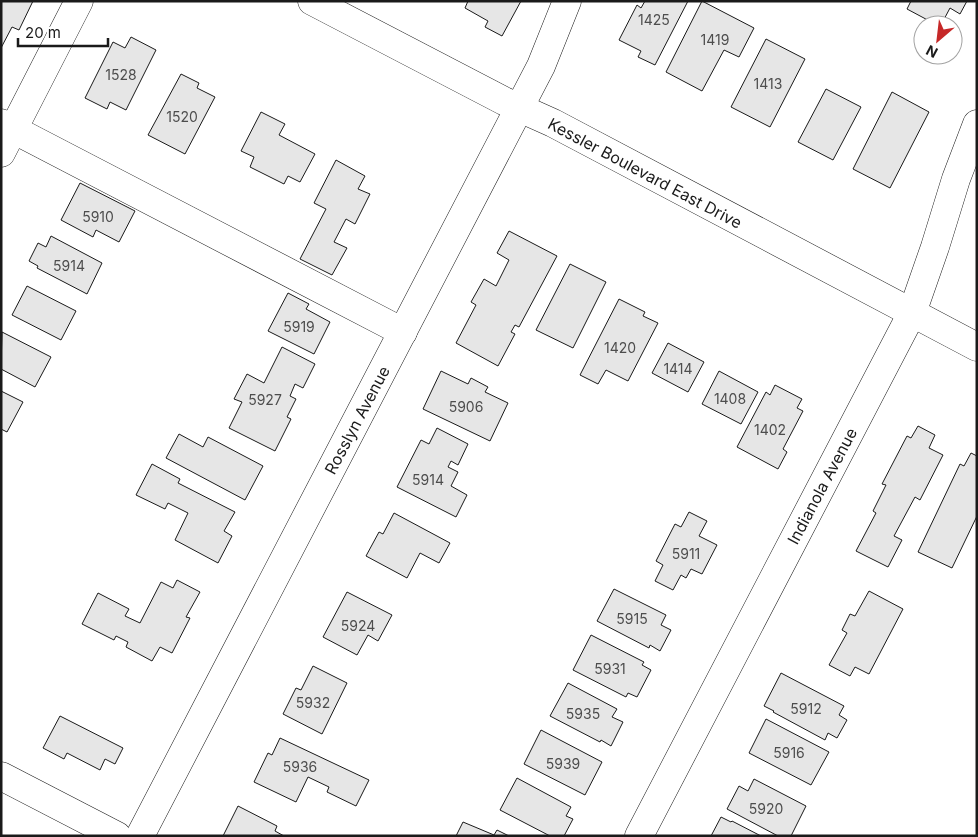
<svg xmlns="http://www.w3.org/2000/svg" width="978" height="837" viewBox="0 0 978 837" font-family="Inter,sans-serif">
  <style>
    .building { fill: #e6e6e6; stroke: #1a1a1a }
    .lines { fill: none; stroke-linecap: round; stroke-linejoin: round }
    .minor-casing { stroke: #1a1a1a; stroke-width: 29 }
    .major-casing { stroke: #1a1a1a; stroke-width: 29 }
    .minor { stroke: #fff; stroke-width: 28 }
    .major { stroke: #fff; stroke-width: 28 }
    .labels { text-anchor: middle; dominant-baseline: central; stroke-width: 4; stroke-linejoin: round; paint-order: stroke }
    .number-label { font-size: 14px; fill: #4d4d4d }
    .street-label { font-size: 16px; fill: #1a1a1a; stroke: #fff }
  </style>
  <rect width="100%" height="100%" fill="#fff"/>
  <!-- building -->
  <g class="building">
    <path d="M1,1H33L19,30L12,27L1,48Z"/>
    <path d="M468,1H521L502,36L485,27L488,21L465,8Z"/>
    <path d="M645,1H688L655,65L638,57L641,51L619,40L637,5L641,8Z"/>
    <path d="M702,1L754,28L739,57L724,50L702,91L666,72Z"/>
    <path d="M911,1H967L960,14L950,8L941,25H937L907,9Z"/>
    <path d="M131,37L156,50L126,110L110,102L107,109L85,98L113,42L125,48Z"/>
    <path d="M766,39L805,59L770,127L731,107Z"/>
    <path d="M181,74L199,83L197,88L215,97L185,154L148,135Z"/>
    <path d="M826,89L861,107L833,160L798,142Z"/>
    <path d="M892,92L929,112L890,188L853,169Z"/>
    <path d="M261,112L285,124L279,135L315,154L300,182L288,176L284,184L250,167L254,157L241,151Z"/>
    <path d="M336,160L365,176L358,189L370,194L355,224L346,219L334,242L347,248L332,275L300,259L326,209L314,203Z"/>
    <path d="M80,183L135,211L119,242L96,230L93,237L61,220Z"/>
    <path d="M509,231L557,256L519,327L515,325L511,332L515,334L498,366L456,343L476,305L471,302L484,279L496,286L509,260L497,253Z"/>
    <path d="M51,236L102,263L87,294L37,268L38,266L29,261L38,243L46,247Z"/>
    <path d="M570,264L606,282L573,348L536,330Z"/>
    <path d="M27,286L76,311L61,340L12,315Z"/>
    <path d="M288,293L309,304L306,309L330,322L314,354L268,331Z"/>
    <path d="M619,299L645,312L643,316L658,323L628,381L606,370L598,384L580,375Z"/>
    <path d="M2,332L51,357L35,387L1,369Z"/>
    <path d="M668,343L704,362L688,392L652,373Z"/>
    <path d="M282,347L315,364L303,388L295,384L290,396L296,399L287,417L291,419L275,451L229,428L242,402L234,399L247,374L264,383Z"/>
    <path d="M441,371L468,384L471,378L488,387L485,392L508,403L490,441L423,409Z"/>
    <path d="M719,371L758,392L741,424L702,404Z"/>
    <path d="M775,385L802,399L797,408L803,411L783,449L787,452L778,469L737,447L766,392L770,395Z"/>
    <path d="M1,391L23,402L7,432L1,429Z"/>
    <path d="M918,426L935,435L929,448L943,455L920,500L915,497L894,536L902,540L888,567L856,551L876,513L873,511L886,485L882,484L907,436L911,438Z"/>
    <path d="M437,428L468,444L458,465L451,461L448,467L458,472L451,486L467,495L456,517L397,487L421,440L429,444Z"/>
    <path d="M179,434L203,447L208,437L263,466L245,500L166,458Z"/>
    <path d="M971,453L977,456V516L952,568L918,552L960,464L964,466Z"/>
    <path d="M152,464L180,479L178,483L235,512L224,531L232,536L218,563L175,540L188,513L168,503L165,509L136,495Z"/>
    <path d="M689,512L707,521L699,536L717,545L702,574L691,569L686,578L681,575L673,590L655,581L663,565L656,561L675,524L681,527Z"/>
    <path d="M394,513L450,543L439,563L420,553L407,578L366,556L379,532L383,534Z"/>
    <path d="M177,580L200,592L186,617L190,618L172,653L160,647L152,661L126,647L128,642L116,636L114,640L82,624L98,593L129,609L125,616L140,623L161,582L173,588Z"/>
    <path d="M614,589L666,615L661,625L671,630L660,651L650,645L649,648L597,621Z"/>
    <path d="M869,591L903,609L869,674L855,667L850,676L829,665L847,633L842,630L850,614L855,616Z"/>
    <path d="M347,592L392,615L378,641L368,635L357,655L323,637Z"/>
    <path d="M591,635L644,662L642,665L651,670L637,697L628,693L626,697L573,670Z"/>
    <path d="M313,666L347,683L322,734L283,714L296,688L301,690Z"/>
    <path d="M781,673L844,706L839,715L847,720L837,738L828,733L825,740L773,712L774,711L764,706Z"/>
    <path d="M568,683L617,709L612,717L623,722L611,746L601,740L600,742L550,716Z"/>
    <path d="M60,716L123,748L115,764L105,759L100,770L67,753L64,759L43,748Z"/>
    <path d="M766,719L829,752L811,785L749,753Z"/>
    <path d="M541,730L602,762L585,795L524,764Z"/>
    <path d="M280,738L369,780L356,806L327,792L329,787L308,777L296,802L254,782L268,753L272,755Z"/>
    <path d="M517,778L571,807L566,816L573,819L564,836H550L500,810Z"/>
    <path d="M754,779L806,806L791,836H778L727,809L739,786L748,791Z"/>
    <path d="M238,806L277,826L275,831L284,836H223Z"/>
    <path d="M721,817L731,822L732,821L761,836H711Z"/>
    <path d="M463,822L494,835L497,830L509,836H456Z"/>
  </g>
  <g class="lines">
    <!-- minor casing -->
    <g class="minor-casing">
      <g id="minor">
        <path d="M1,123L403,332"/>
        <path d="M1,153L79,1"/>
        <path d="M1,776L117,836"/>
        <path d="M140,836L541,66L567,1"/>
        <path d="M639,836L912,313L935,247L956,179L977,124"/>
      </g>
    </g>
    <!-- major casing -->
    <g class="major-casing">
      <path id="major" d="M312,1L504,101L553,123L977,347"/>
    </g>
    <!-- minor -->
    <use href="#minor" class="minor"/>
    <!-- major -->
    <use href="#major" class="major"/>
  </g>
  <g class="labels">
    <!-- number labels -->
    <g class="number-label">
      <text x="654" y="19">1425</text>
      <text x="715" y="39">1419</text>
      <text x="121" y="74">1528</text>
      <text x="768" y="83">1413</text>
      <text x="182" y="116">1520</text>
      <text x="98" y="216">5910</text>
      <text x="69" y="265">5914</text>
      <text x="299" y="326">5919</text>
      <text x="620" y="347">1420</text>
      <text x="678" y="368">1414</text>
      <text x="730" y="398">1408</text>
      <text x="265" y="399">5927</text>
      <text x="466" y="406">5906</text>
      <text x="770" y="429">1402</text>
      <text x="428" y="479">5914</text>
      <text x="686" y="553">5911</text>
      <text x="632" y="618">5915</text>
      <text x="358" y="625">5924</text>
      <text x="610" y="668">5931</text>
      <text x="313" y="702">5932</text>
      <text x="806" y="708">5912</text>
      <text x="583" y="713">5935</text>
      <text x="789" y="752">5916</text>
      <text x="563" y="763">5939</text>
      <text x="300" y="766">5936</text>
      <text x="766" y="808">5920</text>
    </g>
    <!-- street labels -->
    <g class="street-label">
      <text transform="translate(645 173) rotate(28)">Kessler Boulevard East Drive</text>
      <text transform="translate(357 420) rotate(-62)">Rosslyn Avenue</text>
      <text transform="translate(822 486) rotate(-62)">Indianola Avenue</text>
    </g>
  </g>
  <!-- border -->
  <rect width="978" height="837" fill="none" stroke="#1a1a1a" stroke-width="5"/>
  <!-- north arrow -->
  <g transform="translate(938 40) rotate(208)"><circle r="24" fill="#ffffff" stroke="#a3a3a3"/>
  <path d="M0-4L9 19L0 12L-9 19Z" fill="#c62828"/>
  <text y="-8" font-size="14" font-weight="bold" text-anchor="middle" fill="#1a1a1a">N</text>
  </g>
  <!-- scale -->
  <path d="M18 38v8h90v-8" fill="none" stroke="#1a1a1a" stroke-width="2.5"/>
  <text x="25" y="38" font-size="15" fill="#1a1a1a" stroke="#ffffff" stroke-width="4" paint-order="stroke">20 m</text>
</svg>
